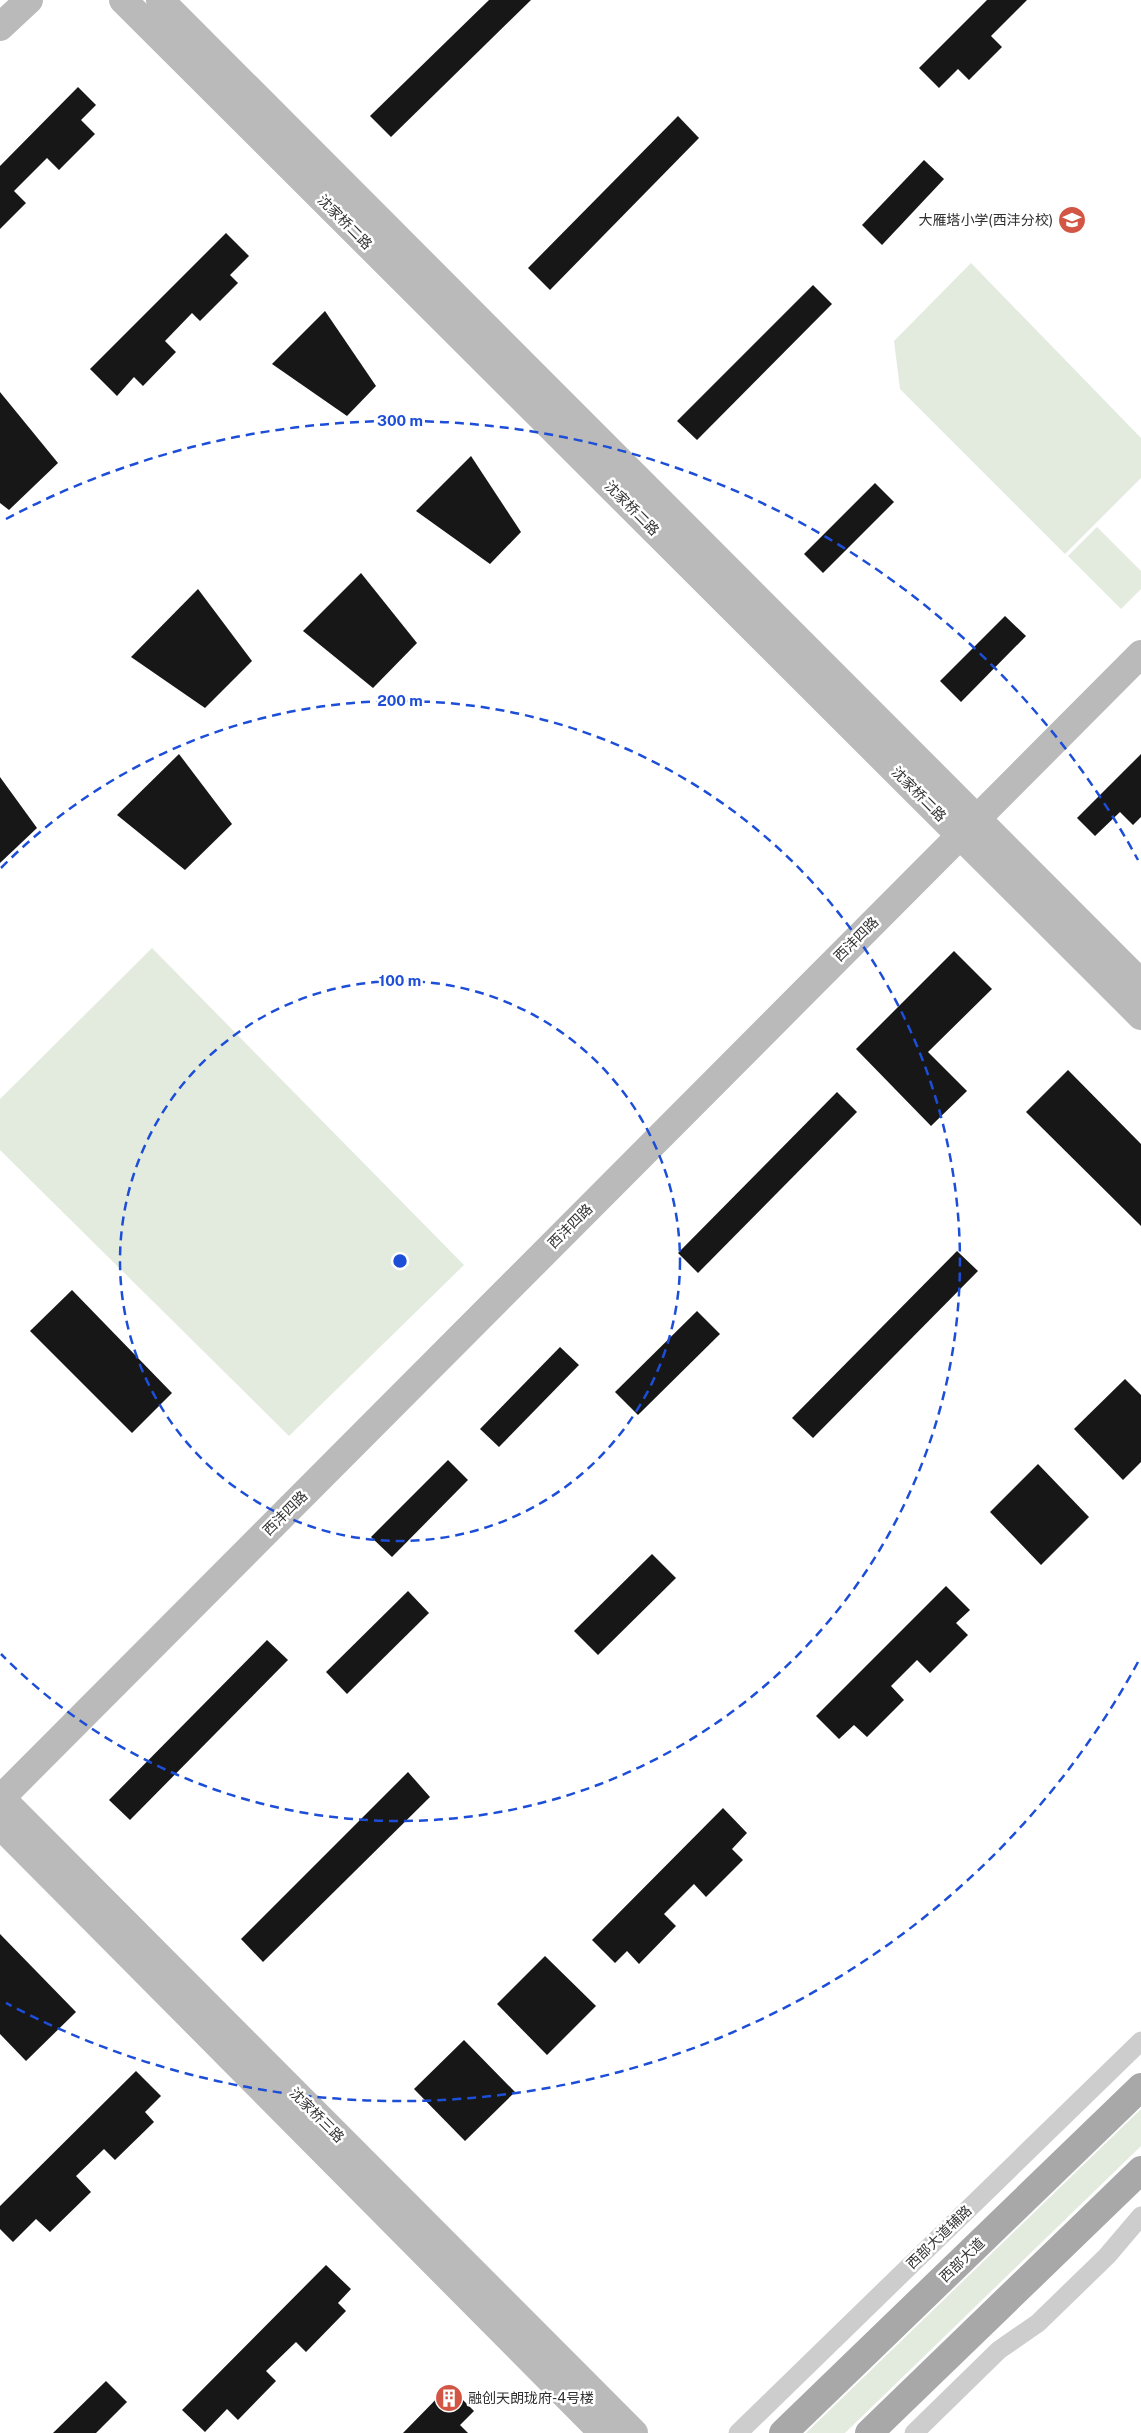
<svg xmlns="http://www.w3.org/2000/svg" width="1141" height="2433" viewBox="0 0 1141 2433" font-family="'Public Sans','Noto Sans SC',sans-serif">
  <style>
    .green { fill: #e3ebdf }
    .building { fill: #171717 }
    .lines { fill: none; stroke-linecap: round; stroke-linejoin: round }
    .street { stroke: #cdcdcd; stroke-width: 19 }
    .secondary { stroke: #bababa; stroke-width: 28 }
    .primary { stroke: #a8a8a8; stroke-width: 28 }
    .ring { fill: none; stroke: #1d4ed8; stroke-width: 2.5; stroke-dasharray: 9 6 }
    .labels { text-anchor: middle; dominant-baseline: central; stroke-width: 5; stroke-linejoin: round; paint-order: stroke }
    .poi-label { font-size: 14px; fill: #303030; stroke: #fff; text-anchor: end }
    .street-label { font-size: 14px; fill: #303030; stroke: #fff }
    .centre { fill: #1d4ed8; stroke: #fff; stroke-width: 2.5 }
    .ring-label { font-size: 15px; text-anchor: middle; font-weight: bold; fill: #1d4ed8; stroke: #fff; stroke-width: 5; stroke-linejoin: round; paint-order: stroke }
  </style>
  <rect width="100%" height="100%" fill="#fff"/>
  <!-- green -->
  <g class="green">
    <path d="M971,263L1141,438V478L1065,554L900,389L894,341Z"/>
    <path d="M1097,527L1141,571V589L1121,609L1068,556Z"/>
    <path d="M152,948L464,1265L289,1436L0,1150V1099Z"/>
    <path d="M1141,2109V2146L845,2433H806Z"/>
  </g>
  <!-- building -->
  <g class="building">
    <path d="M489,0H531L391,137L370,116Z"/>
    <path d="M987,0H1027L991,36L1002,47L969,80L958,69L939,88L919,68Z"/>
    <path d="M78,87L96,105L81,120L95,134L59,170L47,158L14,191L26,203L0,229V166Z"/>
    <path d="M678,116L699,138L550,290L528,268Z"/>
    <path d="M924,160L944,179L882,245L862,225Z"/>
    <path d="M226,233L249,256L230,275L238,283L200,321L192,313L165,341L176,352L143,386L134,377L117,396L90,369Z"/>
    <path d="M813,285L832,304L697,440L677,421Z"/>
    <path d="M325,311L376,386L347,416L272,364Z"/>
    <path d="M0,392L58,463L9,510L0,503Z"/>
    <path d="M471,456L521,532L490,564L416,511Z"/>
    <path d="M875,483L894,502L823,573L804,554Z"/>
    <path d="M361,573L417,643L373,688L303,631Z"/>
    <path d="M198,589L252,661L205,708L131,657Z"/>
    <path d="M1005,616L1026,636L961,702L940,681Z"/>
    <path d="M179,754L232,824L185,870L117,815Z"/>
    <path d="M1141,754V817L1133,825L1120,812L1095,836L1077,818Z"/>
    <path d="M0,777L37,828L0,863Z"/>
    <path d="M954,951L992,989L928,1052L967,1091L931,1126L856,1049Z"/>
    <path d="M1068,1070L1141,1144V1226L1026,1112Z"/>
    <path d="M837,1092L857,1112L698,1273L678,1253Z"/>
    <path d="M957,1251L978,1271L813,1438L792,1418Z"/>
    <path d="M72,1290L172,1393L132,1433L30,1331Z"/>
    <path d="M697,1311L720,1334L638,1415L615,1392Z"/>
    <path d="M560,1347L579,1365L499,1447L480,1429Z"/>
    <path d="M1125,1379L1141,1395V1462L1123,1480L1074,1429Z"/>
    <path d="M448,1460L468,1480L392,1557L371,1537Z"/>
    <path d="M1038,1464L1089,1517L1041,1565L990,1512Z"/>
    <path d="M652,1554L676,1578L598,1655L574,1631Z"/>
    <path d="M946,1586L970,1610L956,1623L968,1635L930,1673L917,1660L891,1686L904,1700L867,1737L854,1725L839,1739L816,1716Z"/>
    <path d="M408,1591L429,1613L347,1694L326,1672Z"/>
    <path d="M267,1640L288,1660L130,1820L109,1800Z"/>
    <path d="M408,1772L430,1797L263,1962L241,1939Z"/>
    <path d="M723,1808L747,1833L732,1849L743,1860L706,1897L694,1884L664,1914L676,1926L639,1964L627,1951L615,1963L592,1940Z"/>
    <path d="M0,1934L76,2012L26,2061L0,2034Z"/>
    <path d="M545,1956L596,2006L547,2055L497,2004Z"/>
    <path d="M464,2040L515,2092L465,2141L414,2089Z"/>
    <path d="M136,2071L161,2096L145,2112L154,2122L115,2160L104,2149L76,2176L91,2192L50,2232L36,2219L13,2242L0,2229V2206Z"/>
    <path d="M326,2265L351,2289L338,2303L346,2311L306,2352L296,2342L266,2371L276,2381L238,2420L227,2409L205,2432L182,2410Z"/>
    <path d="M106,2381L127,2402L96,2433H53Z"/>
    <path d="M449,2386L474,2411L460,2425L468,2433H403Z"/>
  </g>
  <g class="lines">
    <!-- street -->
    <g class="street">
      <path d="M738,2433L1141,2041"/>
      <path d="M914,2433L999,2350L1038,2323L1107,2256L1141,2216"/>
    </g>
    <!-- secondary -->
    <g class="secondary">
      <path d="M123,0L1141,1016"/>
      <path d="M160,0L1141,983"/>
      <path d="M0,27L29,0"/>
      <path d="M0,1797L634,2433"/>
      <path d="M0,1799L1141,654"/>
      <path d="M0,1825L603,2433"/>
    </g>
    <!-- primary -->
    <g class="primary">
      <path d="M783,2433L1141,2087"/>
      <path d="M869,2433L1141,2170"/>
    </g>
  </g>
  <!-- distance rings -->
  <g class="ring">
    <circle cx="400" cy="1261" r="280"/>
    <path d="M1 868A560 560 0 1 1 1 1654"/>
    <path d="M1138 1662A840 840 0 0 1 6 2003M6 519A840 840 0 0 1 1138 860"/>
  </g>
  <!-- icons -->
  <defs>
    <g id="school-disc" transform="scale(1.4375)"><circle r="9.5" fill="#d35645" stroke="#fff"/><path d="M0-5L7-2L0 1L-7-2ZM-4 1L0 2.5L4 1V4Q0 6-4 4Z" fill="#fff"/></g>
    <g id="building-disc" transform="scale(1.4375)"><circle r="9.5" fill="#d35645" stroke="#fff"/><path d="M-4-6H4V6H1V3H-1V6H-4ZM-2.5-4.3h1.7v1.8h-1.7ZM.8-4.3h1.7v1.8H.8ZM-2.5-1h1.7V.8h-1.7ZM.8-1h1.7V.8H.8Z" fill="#fff"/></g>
  </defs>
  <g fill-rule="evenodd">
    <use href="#school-disc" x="1072" y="220"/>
    <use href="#building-disc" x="449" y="2398"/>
  </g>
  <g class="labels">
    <!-- poi labels -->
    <g class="poi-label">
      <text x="1053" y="220">大雁塔小学(西沣分校)</text>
      <text x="468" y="2398" text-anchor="start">融创天朗珑府-4号楼</text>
    </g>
    <!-- street labels -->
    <g class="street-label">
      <text transform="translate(345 222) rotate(45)">沈家桥二路</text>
      <text transform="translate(632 508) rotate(45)">沈家桥二路</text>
      <text transform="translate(919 794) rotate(45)">沈家桥二路</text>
      <text transform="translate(856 939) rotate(-45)">西沣四路</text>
      <text transform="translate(570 1226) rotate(-45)">西沣四路</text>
      <text transform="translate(285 1513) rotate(-45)">西沣四路</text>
      <text transform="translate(317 2115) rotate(45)">沈家桥三路</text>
      <text transform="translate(939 2237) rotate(-44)">西部大道辅路</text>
      <text transform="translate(962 2260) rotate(-44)">西部大道</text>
    </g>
  </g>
  <circle cx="400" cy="1261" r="8" class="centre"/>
  <g class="ring-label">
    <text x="400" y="426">300 m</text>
    <text x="400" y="706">200 m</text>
    <text x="400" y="986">100 m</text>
  </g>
</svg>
